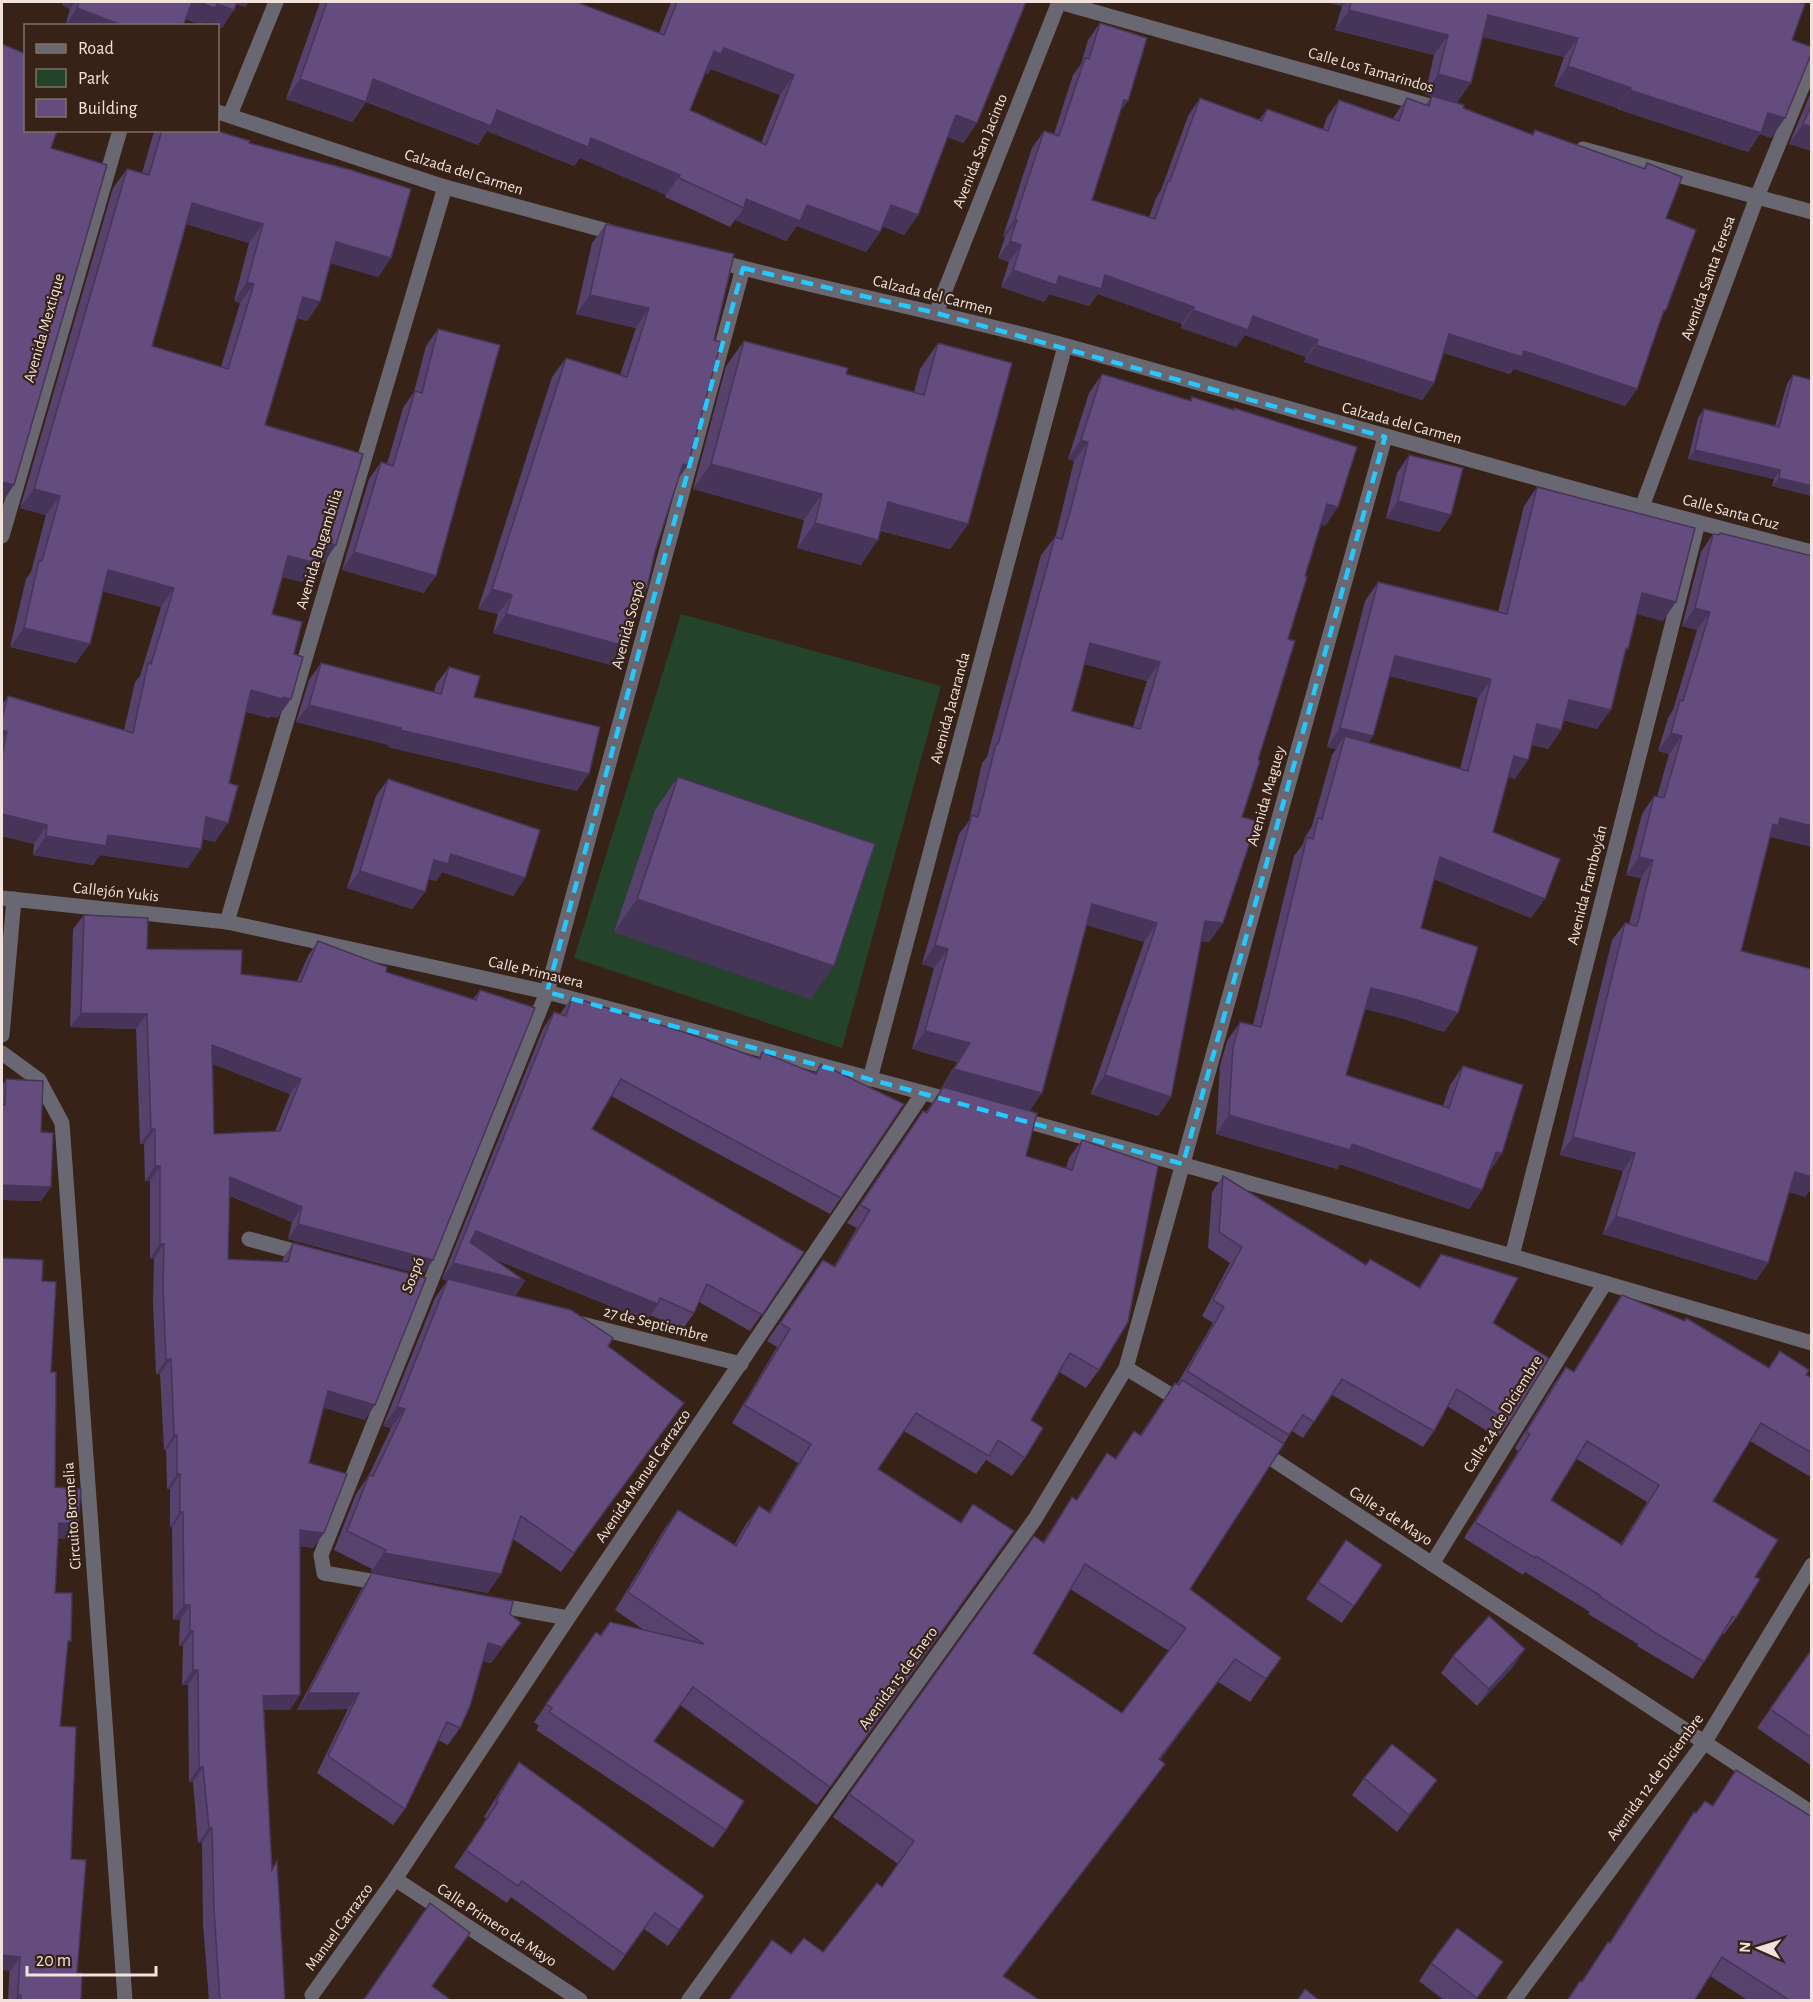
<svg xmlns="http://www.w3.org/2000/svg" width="1813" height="2002" viewBox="0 0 1813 2002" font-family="'Alegreya Sans',sans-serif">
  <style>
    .green { fill: #23432b }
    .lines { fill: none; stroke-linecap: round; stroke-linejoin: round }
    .minor { stroke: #696872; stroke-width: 15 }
    .wall { fill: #57416d; fill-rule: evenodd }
    .shaded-wall { fill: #473559 }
    .building { fill: #654c7f; stroke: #473559; stroke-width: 1.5; fill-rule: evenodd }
    .marked { fill: none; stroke: #26c9fe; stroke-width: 4.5; stroke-dasharray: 12 8; stroke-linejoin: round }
    .labels { text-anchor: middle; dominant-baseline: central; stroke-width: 4.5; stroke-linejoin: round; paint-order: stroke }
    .street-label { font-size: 16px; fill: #f1e3dc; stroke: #362217 }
  </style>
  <rect width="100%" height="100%" fill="#362217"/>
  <!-- green -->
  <path class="green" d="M681,614L941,686L842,1048L574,958Z"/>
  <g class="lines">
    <!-- minor -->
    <g class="minor">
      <path d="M1059,2L1444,110"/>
      <path d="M218,112L445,187L622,235"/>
      <path d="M230,115L276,2"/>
      <path d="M1583,149L1812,212"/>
      <path d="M712,260C829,291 950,314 1067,346C1315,415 1562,488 1812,552"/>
      <path d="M936,313L1059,2"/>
      <path d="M1642,507L1757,197L1812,63"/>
      <path d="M2,536L120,130"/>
      <path d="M2,898L227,922L547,992L954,1101"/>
      <path d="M227,922L445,187"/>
      <path d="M2,1035L14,899"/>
      <path d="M2,1053L39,1080L62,1123L125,2000"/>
      <path d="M870,1079L1065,346"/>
      <path d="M1015,1118L1512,1256L1812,1343"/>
      <path d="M249,1239L308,1255"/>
      <path d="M1512,1256L1698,523"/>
      <path d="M578,1323L741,1364"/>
      <path d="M1126,1368L1184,1403"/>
      <path d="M1257,1449L1812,1813"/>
      <path d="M1432,1564L1605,1283"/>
      <path d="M388,1584L324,1573L321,1555L547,992L743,268"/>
      <path d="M491,1604L568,1618"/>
      <path d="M395,1879L580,2000"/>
      <path d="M312,1995L395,1879L568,1618L923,1093"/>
      <path d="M689,2000L1035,1519L1126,1368L1385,437"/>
      <path d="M1514,2000L1704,1743L1812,1565"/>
    </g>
  </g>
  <!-- wall -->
  <g class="wall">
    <path d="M63,2H249L245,7L236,4L222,28L205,22L203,25L185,19L183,26H65L70,9L62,5Z"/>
    <path d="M320,2H580L579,3L659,33L671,2H1026L977,123L963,143L948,137L918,215L904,235L882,226L880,232L866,252L797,226L786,241L735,220L730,227L665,197L666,195L580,158L574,166L487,131L478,145L366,102L352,122L286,99ZM711,69L780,95L761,143L690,110L705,73L708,74Z"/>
    <path d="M1326,2H1798L1792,40L1785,118L1771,138L1760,134L1748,152L1617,109V108L1554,86L1564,57L1483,37L1457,103L1463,108L1532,134L1535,130L1643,169L1647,163L1666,218V310L1661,316L1637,389L1625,406L1514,369L1510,374L1444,353L1434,383L1422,400L1304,362L1306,357L1245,335L1236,347L1181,328L1182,324L1098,294L1089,306L1049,294L1044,302L1001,287L1009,262L998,258L1005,237L1003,236L1032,148L1044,131L1054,134L1073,75L1081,64L1088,40L1100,23L1120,113L1092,200L1149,217L1156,198L1161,190L1188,116L1200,98L1259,120L1267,109L1323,129L1327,117L1339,100L1393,119L1395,115L1407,98L1425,105L1432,96L1425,94L1434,55L1335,30L1342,6Z"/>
    <path d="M1812,90V151L1789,144Z"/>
    <path d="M156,130H214L249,143L391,258L378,277L330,263L320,302L307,321L297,318L265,425L323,564L316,562L302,582L282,577L272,614L294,654L291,699L277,718L270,716L269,718L246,712L215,842L202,839L188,868L100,855L93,865L33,855L34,844L2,836V705L8,696L124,730L135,682L140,676L161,607L102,591L76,663L10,647L26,579L31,572L46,515L20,508L113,188L127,169L142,173L153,135ZM186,224L249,243L234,301L240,303L221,367L152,346Z"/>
    <path d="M606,224L714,340L688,465L679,478L655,552L647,588L635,605L611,665L493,633L498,614L478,609L552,377L566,358L620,375L636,328L576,314L592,243Z"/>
    <path d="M438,329L424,593L342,570L369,479L381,462L387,464L403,408L414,392L426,346Z"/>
    <path d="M744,341L846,374L914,392L920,369L938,343L968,524L950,549L881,531L861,565L797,548L804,520L693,489L726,366Z"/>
    <path d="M1102,374L1189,401L1192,397L1233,410L1234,408L1338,507L1325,526L1321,524L1305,576L1242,817L1223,923L1209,942L1201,941L1171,1097L1158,1116L1091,1094L1144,942L1087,925L1030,1111L1026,1156L1066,1168L1069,1158L1082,1140L1099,1370L1086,1388L1059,1372L1031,1420L1025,1458L1012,1476L986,1460L976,1474L904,1431L878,1469L960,1523L973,1504L1014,1531L817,1805L680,1705L654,1741L726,1830L713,1848L536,1730L539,1726L534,1722L596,1632L600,1635L610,1622L644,1630L615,1610L665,1528L678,1510L734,1545L746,1524L759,1506L769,1512L798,1463L732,1423L777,1347L767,1341L823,1260L834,1266L857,1228L847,1223L910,1129L926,1112L942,1089L941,1088L957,1062L912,1049L934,968L922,964L959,834L969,821L982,763L987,757L1041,555L1055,537L1057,531L1074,461L1068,459L1089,393ZM1084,664L1147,681L1133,727L1072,711Z"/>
    <path d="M1793,375L1812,496L1772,486L1774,479L1688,459L1698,418L1704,409L1775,426L1787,384Z"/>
    <path d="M1409,455L1451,515L1439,532L1386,518L1397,473Z"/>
    <path d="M1537,487L1663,621L1637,614L1624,655L1597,729L1563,720L1561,730L1548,749L1532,745L1515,779L1508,777L1493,832L1531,918L1434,879L1421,928L1444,1032L1401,1018L1365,1009L1346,1075L1443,1106L1450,1085L1463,1066L1502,1153L1489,1172L1482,1190L1469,1209L1340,1164L1337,1169L1216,1134L1220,1066L1227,1041L1240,1022L1253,1025L1294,856L1303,844L1305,837L1312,826L1332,755L1336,749L1327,747L1365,601L1378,582L1498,612L1524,506ZM1389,676L1478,698L1460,769L1369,742Z"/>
    <path d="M1720,533L1770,837L1741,951L1812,969V1187L1805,1197L1789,1192L1768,1263L1756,1280L1603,1234L1623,1171L1560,1155L1612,940L1625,923L1629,924L1641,878L1626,875L1642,814L1654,796L1657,797L1669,754L1658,751L1668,718L1673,710L1697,630L1682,626L1701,552L1713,534L1718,535Z"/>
    <path d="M321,663L434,692L436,684L449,667L474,697L577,791L388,747L389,745L296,722L309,680Z"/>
    <path d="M678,777L811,999L614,932L655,810Z"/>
    <path d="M388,779L525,878L513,896L442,872L436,881L428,879L425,892L412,909L347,888L376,796Z"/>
    <path d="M84,915L147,949L241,974L297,981L308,956L318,941L386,972L473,999L480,990L423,1275L288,1239L292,1222L230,1196L228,1259L282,1262L283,1258L293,1243L365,1420L323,1407L309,1463L324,1533L313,1548L300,1546L290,1710H263L272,1868L277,1861L285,2001H209L203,1924L202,1843H198L193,1782H189L188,1685H182L183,1646H179L180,1620H173L172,1527H170V1489H167L166,1450H164L160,1374H156L153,1303L154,1259H150V1181H145L144,1144H140L136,1029L70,1027L73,929ZM213,1064L290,1094L275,1131L214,1134Z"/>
    <path d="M572,997L758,1058L762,1052L814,1074L821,1064L904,1104L830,1214L611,1096L592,1129L804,1252L750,1331L699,1302L694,1313L683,1329L650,1315L647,1321L494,1259L525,1281L515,1296L608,1346L670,1422L561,1572L513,1539L488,1593L371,1572L372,1569L334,1550L356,1494L369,1475L391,1428L383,1426L435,1298L447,1281L442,1279L543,1029L554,1012L560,1014Z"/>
    <path d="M6,1079L41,1132V1201L2,1200V1086Z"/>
    <path d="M1223,1176L1365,1265L1370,1259L1419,1287L1441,1254L1493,1323L1509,1422L1498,1438L1447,1406L1434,1431L1423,1447L1332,1395L1303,1438L1292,1431L1190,1589L1281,1658L1250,1702L1218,1682L1160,1760L1148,1787L1004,1976L791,1954L823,1952L882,1887L898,1864L833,1817L849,1794L1043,1542L1072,1497L1076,1500L1107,1453L1115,1458L1134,1431L1140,1435L1175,1383L1177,1384L1213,1323L1202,1316L1230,1263L1208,1248L1212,1192ZM1070,1589L1169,1651L1122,1713L1033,1653Z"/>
    <path d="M42,1281L51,1372L55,1487L78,1524L69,1539L58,1538L55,1593L67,1646L60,1726L71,1859L77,1973L81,2001H8Z"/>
    <path d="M1622,1295L1768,1368L1780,1351L1806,1375L1812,1378V1472L1809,1476L1750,1441L1713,1501L1755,1577L1736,1618L1724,1634L1722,1633L1704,1662L1693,1679L1637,1646L1638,1644L1588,1614L1590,1612L1525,1572L1523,1575L1464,1538L1518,1451L1515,1448L1554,1384L1566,1367L1573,1372L1611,1312ZM1577,1459L1647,1502L1621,1544L1551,1500Z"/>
    <path d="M1346,1540L1382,1565L1342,1623L1306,1599Z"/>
    <path d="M372,1573L510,1614L521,1623L491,1663L483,1661L460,1728L448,1745L438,1740L405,1809L393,1825L317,1773L348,1709L297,1710L361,1590Z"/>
    <path d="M1812,1649V1766L1757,1728Z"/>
    <path d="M1453,1656L1513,1667L1477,1706L1441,1673Z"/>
    <path d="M519,1762L704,1896L668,1946L644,1929L614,1971L511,1897L507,1903L454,1867L487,1819L484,1817L508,1778Z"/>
    <path d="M1736,1770L1812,2001H1749L1710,1976L1694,2001H1566L1580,1981L1581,1982L1608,1942L1609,1943L1681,1831L1694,1812L1696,1813L1712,1806Z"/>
    <path d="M1364,1778L1425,1797L1397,1832L1352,1795Z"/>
    <path d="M1431,1963L1491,1980L1475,2001H1445L1419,1981Z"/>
  </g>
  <!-- shaded-wall -->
  <g class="shaded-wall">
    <path d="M65,2H75L70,9L62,5Z"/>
    <path d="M191,2H199L217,4L234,10L222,28L205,22L203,25L180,17Z"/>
    <path d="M231,2H249L245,7Z"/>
    <path d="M1326,2H1346L1342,6Z"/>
    <path d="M77,8L124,26H65Z"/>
    <path d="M1349,10L1448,35L1434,55L1335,30Z"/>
    <path d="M1488,15L1578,38L1564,57L1474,35Z"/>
    <path d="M724,48L794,75L780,95L711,69L708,74L700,71L714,51Z"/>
    <path d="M1568,66L1631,88L1617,108L1554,86Z"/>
    <path d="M1438,74L1471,83L1457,103L1425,94Z"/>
    <path d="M300,79L366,102L352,122L286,99Z"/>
    <path d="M373,79L497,110L591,138L680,175L666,195L580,158L574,166L487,131L478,145L360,99Z"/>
    <path d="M1630,90L1768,113L1785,118L1771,138L1760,134L1748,152L1617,109Z"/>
    <path d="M1124,100L1128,101L1116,118Z"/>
    <path d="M956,115L977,123L963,143L942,135Z"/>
    <path d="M1803,124L1812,127V151L1789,144Z"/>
    <path d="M746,199L807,205L880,232L866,252L797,226L786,241L735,220L744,208Z"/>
    <path d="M192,203L263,224L249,243L179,222Z"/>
    <path d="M891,205L918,215L904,235L877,224Z"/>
    <path d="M1015,219L1017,220L1005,237L1003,236Z"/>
    <path d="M1010,241L1021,245L1009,262L998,258Z"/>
    <path d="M336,242L391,258L378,277L323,261Z"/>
    <path d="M1013,270L1059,276L1105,275L1194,307L1182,324L1098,294L1089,306L1049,294L1044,302L1001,287Z"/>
    <path d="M247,282L254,284L240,303L234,301Z"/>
    <path d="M590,295L649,308L636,328L576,314Z"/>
    <path d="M303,297L320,302L307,321L290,316Z"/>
    <path d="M1193,310L1253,316L1318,340L1306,357L1245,335L1236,347L1181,328Z"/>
    <path d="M1449,334L1524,351L1637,389L1625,406L1514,369L1510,374L1438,351Z"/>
    <path d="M1316,345L1434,383L1422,400L1304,362Z"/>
    <path d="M1081,440L1088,442L1074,461L1068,459Z"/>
    <path d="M1695,450L1780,470L1774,479L1688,459Z"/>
    <path d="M683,464L688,465L674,484Z"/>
    <path d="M711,464L822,494L804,520L693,489Z"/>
    <path d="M1779,478L1812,486V496L1772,486Z"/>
    <path d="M2,482L14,485L2,503Z"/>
    <path d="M34,489L60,496L46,515L20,508Z"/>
    <path d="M1398,501L1451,515L1439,532L1386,518Z"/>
    <path d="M888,502L968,524L950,549L871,528Z"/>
    <path d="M1327,504L1338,507L1325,526L1314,522Z"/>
    <path d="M815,523L878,540L861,565L797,548Z"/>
    <path d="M322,541L336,545L323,564L309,560Z"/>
    <path d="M354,552L436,576L424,593L342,570Z"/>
    <path d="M288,556L316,563L302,582L275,575Z"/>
    <path d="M108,570L174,588L161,607L94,589Z"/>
    <path d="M640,586L647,588L634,607Z"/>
    <path d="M492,589L512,595L498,614L478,609Z"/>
    <path d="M1642,593L1676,602L1663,621L1629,612Z"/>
    <path d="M1695,608L1710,612L1697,630L1682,626Z"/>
    <path d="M506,614L625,646L611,665L493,633Z"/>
    <path d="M24,628L90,644L76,663L10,647Z"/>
    <path d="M1090,643L1160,662L1147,681L1077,662Z"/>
    <path d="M1395,656L1491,679L1478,698L1382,674Z"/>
    <path d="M251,690L283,697L291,699L277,718L270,716L269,718L237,709Z"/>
    <path d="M1569,700L1611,710L1597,729L1555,718Z"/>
    <path d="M309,705L401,728L389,745L296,722Z"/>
    <path d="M1537,724L1561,730L1548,749L1524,743Z"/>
    <path d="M1340,728L1373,736L1360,755L1345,736L1336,749L1327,747Z"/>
    <path d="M2,730L7,732L2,741Z"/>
    <path d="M400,730L589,774L577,791L388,747Z"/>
    <path d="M1671,733L1682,736L1669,754L1658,751Z"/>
    <path d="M1514,756L1528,760L1515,779L1501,775Z"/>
    <path d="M2,814L47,825L34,844L2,836Z"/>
    <path d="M206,817L228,823L215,842L192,836Z"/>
    <path d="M1780,818L1812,826V847L1770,837L1773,824Z"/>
    <path d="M108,835L201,849L188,868L100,855L93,865L33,855L46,836Z"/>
    <path d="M451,854L525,878L513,896L442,872L436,881L422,877L434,860Z"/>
    <path d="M1440,857L1545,899L1531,918L1426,876Z"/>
    <path d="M1639,857L1653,860L1641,878L1626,875Z"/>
    <path d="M360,871L425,892L412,909L347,888Z"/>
    <path d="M637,899L834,966L811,999L614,932Z"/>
    <path d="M1092,904L1157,923L1144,942L1079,923Z"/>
    <path d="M1205,921L1223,923L1209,942L1192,940Z"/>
    <path d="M935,945L948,949L934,968L922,964Z"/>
    <path d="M1371,988L1414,999L1458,1013L1444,1032L1401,1018L1358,1007Z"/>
    <path d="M81,1013L147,1014L136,1029L70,1027Z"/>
    <path d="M925,1031L970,1043L957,1062L912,1049Z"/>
    <path d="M212,1045L301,1079L290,1094L202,1060Z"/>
    <path d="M954,1069L1042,1093L1029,1112L941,1088Z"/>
    <path d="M1105,1075L1171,1097L1158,1116L1091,1094Z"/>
    <path d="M1229,1115L1352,1144L1482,1190L1469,1209L1340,1164L1337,1169L1216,1134Z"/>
    <path d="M151,1129H155L144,1144H140Z"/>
    <path d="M1573,1137L1635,1153L1623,1171L1560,1155Z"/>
    <path d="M1496,1152L1502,1153L1489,1172Z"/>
    <path d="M155,1166H160L150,1181H145Z"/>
    <path d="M1795,1172L1812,1177V1187L1805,1197L1783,1190Z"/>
    <path d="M230,1177L302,1207L292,1222L220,1191Z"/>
    <path d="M2,1185L51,1187L41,1201L2,1200Z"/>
    <path d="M1616,1216L1768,1263L1756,1280L1603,1234Z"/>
    <path d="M298,1224L433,1260L423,1275L288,1239Z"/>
    <path d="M476,1231L658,1304L647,1321L465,1247Z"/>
    <path d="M160,1244H164L154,1259H150Z"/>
    <path d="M453,1263L525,1281L514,1297L442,1279Z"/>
    <path d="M171,1359L160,1374H156L166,1360Z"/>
    <path d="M328,1391L375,1405L365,1420L317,1406Z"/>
    <path d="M397,1407L405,1409L391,1428L383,1426Z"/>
    <path d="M174,1435H177L166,1450H164Z"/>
    <path d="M177,1474H180L170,1489H167Z"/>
    <path d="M180,1512H183L172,1527H170Z"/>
    <path d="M59,1523L78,1524L69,1539L49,1537Z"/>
    <path d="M300,1530L324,1533L313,1548L290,1545Z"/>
    <path d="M384,1553L501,1574L488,1593L371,1572Z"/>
    <path d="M184,1605H190L180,1620H173Z"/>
    <path d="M521,1623L491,1663L476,1660L488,1643Z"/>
    <path d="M190,1631H193L183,1646H179Z"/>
    <path d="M1525,1649L1513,1667L1477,1706L1489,1689Z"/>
    <path d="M1235,1659L1218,1682L1143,1782L1159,1759Z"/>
    <path d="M193,1670H198L188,1685H182Z"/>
    <path d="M308,1693H359L348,1709L297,1710Z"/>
    <path d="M300,1695L290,1710H252L263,1696Z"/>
    <path d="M1165,1764L1148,1787L986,1999L1003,1976Z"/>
    <path d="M199,1767H203L193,1782H189Z"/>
    <path d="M1437,1780L1425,1797L1397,1832L1409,1815Z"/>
    <path d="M209,1828H212L202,1843H198Z"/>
    <path d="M2,1955L20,1957L10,1971L2,1970Z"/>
    <path d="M18,1995H21L17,2001H14Z"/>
  </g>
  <!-- building -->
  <g class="building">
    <path d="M79,2H192L183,26H124L77,8Z"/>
    <path d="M199,2H237L234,10L217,4L215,8Z"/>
    <path d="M327,2H580L579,3L664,35L677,2H1026L977,123L956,115L918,215L891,205L880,232L807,205L800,221L746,199L744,208L679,178L680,175L591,138L588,147L497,110L491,126L373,79L366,102L300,79ZM724,48L794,75L766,145L690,110L714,51L721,54Z"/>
    <path d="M1351,2H1798L1805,4L1792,40L1812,47V52L1785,118L1768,113L1761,133L1630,90L1631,88L1568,66L1578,38L1488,15L1471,83L1438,74L1448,35L1349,10Z"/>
    <path d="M1100,23L1147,38L1128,101L1124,100L1092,200L1155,219L1168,181H1170L1200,98L1262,121L1267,109L1328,131L1339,100L1399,121L1407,98L1429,106L1432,96L1464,105L1463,108L1533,135L1535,130L1645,169L1647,163L1682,177L1666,218L1696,230L1666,310H1664L1637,389L1524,351L1522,357L1449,334L1434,383L1316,345L1318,340L1253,316L1248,330L1193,310L1194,307L1105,275L1101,289L1059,276L1056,285L1013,270L1021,245L1010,241L1017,220L1015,219L1044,131L1059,136L1085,58L1089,59Z"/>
    <path d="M2,44L26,54V130H53L57,131L51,148L107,165L14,485L2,482Z"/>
    <path d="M1812,104V127L1803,124Z"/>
    <path d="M162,130H214L250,141L249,143L351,170L411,189L391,258L336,242L320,302L303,297L265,425L363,454L336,545L322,541L316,563L288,556L272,614L302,622L294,654L303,657L291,699L283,697L282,699L251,690L229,783L238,786L228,823L206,817L201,849L108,835L106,846L46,836L47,825L2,814V755L7,732L2,730V718L8,696L133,733L148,663L151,664L174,588L108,570L90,644L24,628L39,560L42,561L60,496L34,489L127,169L149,175ZM192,203L263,224L247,282L254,284L228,369L152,346Z"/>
    <path d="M606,224L734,254L714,340L721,342L688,465L683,464L655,552L647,588L640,586L625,646L506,614L512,595L492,589L566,358L627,377L649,308L590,295Z"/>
    <path d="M438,329L500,345L436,576L354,552L381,462L393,466L415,391L422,393Z"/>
    <path d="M744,341L848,368L846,374L924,395L938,343L1012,363L968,524L888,502L878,540L815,523L822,494L711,464Z"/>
    <path d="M1102,374L1191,401L1192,397L1234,410V408L1357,447L1338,507L1327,504L1305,576L1307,577L1288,639L1295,641L1258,760L1260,761L1242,817L1257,821L1223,923L1205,921L1171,1097L1105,1075L1157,923L1092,904L1042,1093L954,1069L970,1043L925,1031L948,949L935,945L972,815L978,817L996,744H998L1055,537L1062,539L1070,512L1088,442L1081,440ZM1090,643L1160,662L1140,729L1072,711Z"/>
    <path d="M1793,375L1812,380V486L1779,478L1780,470L1695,450L1704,409L1779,427Z"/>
    <path d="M1409,455L1463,468L1451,515L1398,501Z"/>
    <path d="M1537,487L1695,528L1676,602L1642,593L1628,649L1626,648L1611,710L1569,700L1561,730L1537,724L1528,760L1514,756L1493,832L1560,859L1545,899L1440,857L1421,928L1478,947L1458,1013L1414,999L1371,988L1346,1075L1449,1108L1463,1066L1523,1085L1502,1153L1496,1152L1482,1190L1352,1144L1350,1150L1229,1115L1233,1047L1240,1022L1261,1027L1307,837L1313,839L1318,818L1322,819L1345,736L1468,771L1491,679L1395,656L1373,736L1340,728L1378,582L1507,614Z"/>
    <path d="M1720,533L1812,556V826L1780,818L1778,826L1773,824L1741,951L1812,969V1177L1795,1172L1768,1263L1616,1216L1635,1153L1573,1137L1625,923L1637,926L1653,860L1639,857L1654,796L1664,798L1682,736L1671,733L1680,700L1683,701L1710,612L1695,608L1713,534L1719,535Z"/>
    <path d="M321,663L441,694L449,667L480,676L474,697L600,727L589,774L400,730L401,728L309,705Z"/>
    <path d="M678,777L875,844L834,966L637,899Z"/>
    <path d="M388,779L540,830L525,878L451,854L448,864L434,860L425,892L360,871Z"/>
    <path d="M84,915L148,918L147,949L242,950L241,974L301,982L318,941L387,967L386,972L476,1000L480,990L535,1008L433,1260L298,1224L302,1207L230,1177L228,1259L288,1262L293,1243L426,1278L375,1405L328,1391L309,1463L347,1474L324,1533L300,1530V1695L263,1696L272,1870L277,1861L285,2001H220L214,1909L212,1828H209L203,1767H199L198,1670H193V1631H190V1605H184L183,1512H180V1474H177V1435H174L171,1359L166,1360L163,1288L164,1244H160V1166H155V1129H151L147,1014L81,1013ZM212,1045L301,1079L280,1131L214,1134Z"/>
    <path d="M572,997L699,1037L760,1059L762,1052L816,1074L821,1064L904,1104L841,1198L621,1079L592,1129L804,1252L762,1315L707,1284L694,1313L660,1298L658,1304L476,1231L470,1242L525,1281L453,1263L554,1012L566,1016Z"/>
    <path d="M6,1079L43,1081L41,1132L53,1133L51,1187L2,1185V1105H5Z"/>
    <path d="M943,1087L1037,1113L1026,1156L1072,1170L1082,1140L1158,1166L1128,1322L1099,1370L1070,1353L1031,1420L1043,1428L1025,1458L998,1440L989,1456L916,1413L878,1469L961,1523L973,1504L1014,1531L830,1787L693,1687L654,1741L744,1801L726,1830L549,1712L552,1708L546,1704L596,1632L601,1636L610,1622L704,1644L628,1592L678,1510L736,1546L759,1506L770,1513L811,1444L744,1405L790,1329L780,1323L823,1260L835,1267L870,1210L860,1205L923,1111L927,1113Z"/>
    <path d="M1223,1176L1366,1265L1370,1259L1420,1288L1441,1254L1518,1278L1493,1323L1549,1358L1509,1422L1457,1389L1434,1431L1342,1379L1314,1422L1303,1415L1289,1435L1187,1371L1224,1307L1213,1300L1242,1247L1219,1232Z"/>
    <path d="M2,1258L43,1260L42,1281L56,1282L51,1372H56L55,1487L81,1489L78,1524L59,1523L55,1593H72L71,1641H68L60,1726L76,1727L71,1859L86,1860L77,1973H82L81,2001H21V1995H18L20,1957L2,1955Z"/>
    <path d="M448,1279L571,1310L613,1338L608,1346L684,1403L574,1553L521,1516L501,1574L384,1553L386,1550L347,1531L369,1475L373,1476L405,1409L397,1407Z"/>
    <path d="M1622,1295L1685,1321L1686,1318L1769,1368L1780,1351L1809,1370L1806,1375L1812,1378V1453L1761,1423L1713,1501L1778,1540L1755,1577L1760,1579L1736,1618L1733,1616L1704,1662L1649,1629V1628L1600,1597L1601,1596L1536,1556L1535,1558L1475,1522L1530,1434L1526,1432L1566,1367L1574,1372ZM1587,1441L1659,1485L1622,1545L1551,1500Z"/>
    <path d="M1182,1380L1284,1444L1190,1589L1281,1658L1266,1679L1235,1659L1159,1759L1165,1764L1003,1976L1041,2001H728L772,1940L791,1954L804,1938L823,1952L877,1883L882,1887L914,1841L849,1794L1034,1536L1044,1543L1072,1497L1077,1500L1107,1453L1116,1459L1134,1431L1141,1436L1175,1383L1179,1385ZM1085,1564L1186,1628L1122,1713L1033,1653Z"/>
    <path d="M1346,1540L1382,1565L1354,1606L1318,1582Z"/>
    <path d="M372,1573L513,1601L510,1614L521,1623L502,1647L488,1643L470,1706L460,1728L447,1722L405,1809L328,1756L359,1693H308Z"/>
    <path d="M1489,1616L1525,1649L1489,1689L1453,1656Z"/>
    <path d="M1812,1649V1738L1770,1709Z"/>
    <path d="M1392,1744L1437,1780L1409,1815L1364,1778Z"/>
    <path d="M519,1762L704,1896L679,1930L655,1913L625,1955L522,1881L518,1886L466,1850L498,1802L496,1801Z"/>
    <path d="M1736,1770L1812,1817V2001H1789V2000L1722,1957L1694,2001H1567L1580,1981L1582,1982L1608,1942L1610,1943L1694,1812L1696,1813L1705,1801L1713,1806Z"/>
    <path d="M430,1903L470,1933L432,1986L452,2001H363Z"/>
    <path d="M1457,1928L1503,1962L1477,1998L1431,1963Z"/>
    <path d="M1305,1989L1320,2001H1297Z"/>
  </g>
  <!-- marked area -->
  <path class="marked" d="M743,268L936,313L1385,437L1183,1164L547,992Z"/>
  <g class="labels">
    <!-- street labels -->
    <g class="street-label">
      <text transform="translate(1371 70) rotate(16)">Calle Los Tamarindos</text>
      <text transform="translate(980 151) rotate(-68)">Avenida San Jacinto</text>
      <text transform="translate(464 172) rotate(17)">Calzada del Carmen</text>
      <text transform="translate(1708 278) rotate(-70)">Avenida Santa Teresa</text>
      <text transform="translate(933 295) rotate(14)">Calzada del Carmen</text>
      <text transform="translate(44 328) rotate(-74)">Avenida Mextique</text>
      <text transform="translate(1402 423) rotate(15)">Calzada del Carmen</text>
      <text transform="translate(1731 512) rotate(15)">Calle Santa Cruz</text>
      <text transform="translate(319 549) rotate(-73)">Avenida Bugambilia</text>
      <text transform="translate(628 625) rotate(-75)">Avenida Sospó</text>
      <text transform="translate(950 708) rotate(-75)">Avenida Jacaranda</text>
      <text transform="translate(1266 796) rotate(-74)">Avenida Maguey</text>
      <text transform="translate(1587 885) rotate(-76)">Avenida Framboyán</text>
      <text transform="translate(116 892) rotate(6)">Callejón Yukis</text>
      <text transform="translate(536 972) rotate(13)">Calle Primavera</text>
      <text transform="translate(413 1275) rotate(-68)">Sospó</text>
      <text transform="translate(656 1324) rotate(14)">27 de Septiembre</text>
      <text transform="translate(1503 1414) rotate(-58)">Calle 24 de Diciembre</text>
      <text transform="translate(643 1476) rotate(-56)">Avenida Manuel Carrazco</text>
      <text transform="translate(72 1516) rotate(-94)">Circuito Bromelia</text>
      <text transform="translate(1391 1516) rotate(33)">Calle 3 de Mayo</text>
      <text transform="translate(898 1678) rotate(-54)">Avenida 15 de Enero</text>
      <text transform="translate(1655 1777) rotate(-54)">Avenida 12 de Diciembre</text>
      <text transform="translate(497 1925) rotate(33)">Calle Primero de Mayo</text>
      <text transform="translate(339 1927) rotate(-54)">Manuel Carrazco</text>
    </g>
  </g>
  <!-- border -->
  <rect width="1813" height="2002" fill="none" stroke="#f1e3dc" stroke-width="6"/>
  <!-- legend -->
  <rect x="24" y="24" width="195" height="108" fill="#362217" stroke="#816f66" stroke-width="1.5"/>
  <rect x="36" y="44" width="30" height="9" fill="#696872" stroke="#816f66" stroke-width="1.5"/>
  <text x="78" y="54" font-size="18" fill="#f1e3dc">Road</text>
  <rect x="36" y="69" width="30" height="18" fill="#23432b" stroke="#816f66" stroke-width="1.5"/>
  <text x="78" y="84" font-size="18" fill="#f1e3dc">Park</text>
  <rect x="36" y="99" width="30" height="18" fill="#654c7f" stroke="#816f66" stroke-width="1.5"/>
  <text x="78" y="114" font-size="18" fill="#f1e3dc">Building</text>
  <!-- north arrow -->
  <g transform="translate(1759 1948) rotate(273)" stroke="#362217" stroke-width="4.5" paint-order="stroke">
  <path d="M0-4.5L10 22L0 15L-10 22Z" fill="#f1e3dc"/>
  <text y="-9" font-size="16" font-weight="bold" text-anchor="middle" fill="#f1e3dc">N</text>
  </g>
  <!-- scale -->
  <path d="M27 1966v9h129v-9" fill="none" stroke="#f1e3dc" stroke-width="3"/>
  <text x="36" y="1966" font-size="18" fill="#f1e3dc" stroke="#362217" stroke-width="4.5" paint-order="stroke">20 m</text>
</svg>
